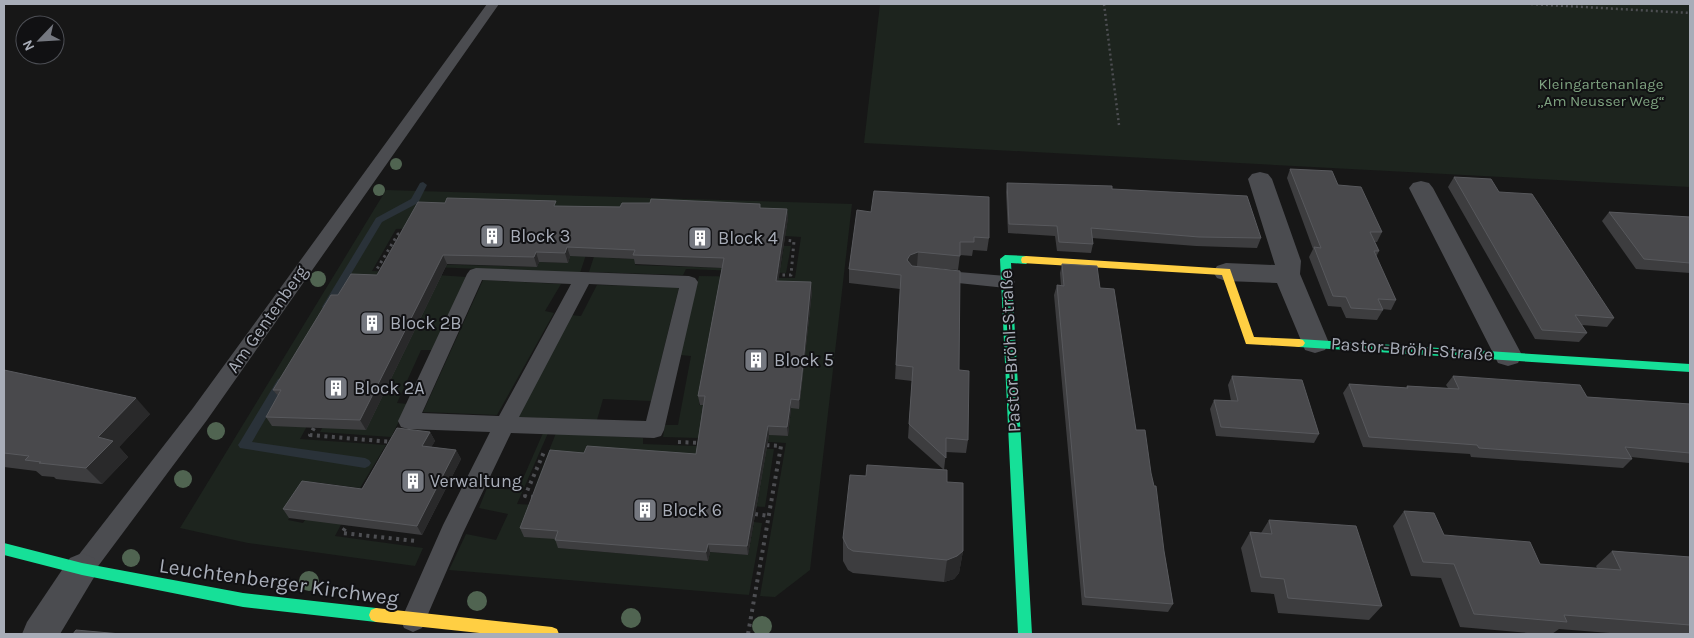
<svg xmlns="http://www.w3.org/2000/svg" width="1694" height="638" viewBox="0 0 1694 638" font-family="Karla,sans-serif">
  <style>
    .green { fill: #1d241e }
    .lines { fill: none; stroke-linecap: round; stroke-linejoin: round }
    .stream { fill: #2a3239; fill-rule: evenodd }
    .path-far2 { stroke: #4d4e52; stroke-width: 2.5; stroke-dasharray: 2 3; stroke-linecap: butt }
    .path-far1 { stroke: #4d4e52; stroke-width: 3; stroke-dasharray: 2.5 4; stroke-linecap: butt }
    .path { stroke: #4d4e52; stroke-width: 4; stroke-dasharray: 3 4.5; stroke-linecap: butt }
    .lane { fill: #4b4c50; fill-rule: evenodd }
    .street { fill: #4b4c50; fill-rule: evenodd }
    .fast { fill: #16e098; fill-rule: evenodd }
    .slow { fill: #ffcf43; fill-rule: evenodd }
    .tree { fill: #506451 }
    .wall { fill: #3d3d3f }
    .shaded-wall { fill: #29292a }
    .building { fill: #49494c; stroke: #58595d }
    .labels { text-anchor: middle; dominant-baseline: central; stroke-width: 4; stroke-linejoin: round; paint-order: stroke }
    .far-park-label { font-size: 15px; fill: #7fa381; stroke: #111113 }
    .poi-label { font-size: 18px; fill: #a8adb8; stroke: #111113; text-anchor: start }
    .street-label { font-size: 18px; fill: #a8adb8; stroke: #111113 }
    .near-street-label { font-size: 21px; fill: #a8adb8; stroke: #111113 }
  </style>
  <rect width="100%" height="100%" fill="#171717"/>
  <!-- green -->
  <g class="green">
    <path d="M880,4H1690V187L864,143Z"/>
    <path d="M386,190L852,204L810,570L775,597L760,596L786,443L753,441L754,434L788,436L791,408H799L772,290L774,278H795L801,237L785,236L788,218L396,229L372,271L391,272L300,439L386,445L360,488L314,482L288,520L303,523L323,492L355,498L335,536L423,548L415,566L248,543L180,528Z"/>
    <path d="M600,238L609,258L637,259L635,265L751,269L781,265L784,246H791L786,273L686,269L683,275L589,272Z"/>
    <path d="M575,243H590L580,273L385,265L422,264L537,267L539,262L567,263Z"/>
    <path d="M405,273L467,277L432,350H421L397,403L408,404L391,437L320,432Z"/>
    <path d="M699,276L762,277L718,309L699,405H707L735,439L663,437L665,425H678L691,356L680,355Z"/>
    <path d="M483,280L561,284L545,311L554,313L497,415L423,412Z"/>
    <path d="M597,285L679,287L651,401L603,399L597,420L516,417L570,315L581,316Z"/>
    <path d="M543,433H548L517,504L536,505L561,540L559,548L708,561L710,552L748,555L754,522L762,523L749,595L449,570L466,534L496,540L508,514L479,508L487,488L518,490Z"/>
    <path d="M556,433L643,438V444L774,449L765,507L534,489Z"/>
  </g>
  <g class="lines">
    <!-- stream -->
    <g class="stream">
      <path d="M423,182L427,185L418,203L382,222L330,309H324L322,307L376,218L411,199L420,183Z"/>
      <path d="M282,378L286,379L287,382L252,442L365,458L369,460L371,463L369,466L365,468L240,448L238,445L240,442L278,379Z"/>
    </g>
    <!-- path-far2 -->
    <g class="path-far2">
      <path d="M1104,4L1119,125"/>
      <path d="M1531,4L1690,13"/>
    </g>
    <!-- path-far1 -->
    <g class="path-far1">
      <path d="M383,269H377L398,234H403"/>
      <path d="M776,275H791L794,241L785,240"/>
    </g>
    <!-- path -->
    <g class="path">
      <path d="M314,428L310,435L392,442"/>
      <path d="M678,442L702,443"/>
      <path d="M534,497L525,496L544,452"/>
      <path d="M755,514L769,516"/>
      <path d="M349,522L342,533L416,541"/>
      <path d="M748,634L781,446L763,445"/>
    </g>
    <!-- lane -->
    <g class="lane">
      <path d="M487,4H499L207,420L90,577L82,580L74,577L70,569L74,561L193,408Z"/>
      <path d="M476,268L689,276L695,278L698,282L664,430L661,436L654,438L511,433L463,533L422,628L413,632L404,628L401,620L443,525L490,432L408,429L401,427L398,421L467,274L470,270ZM482,280L571,284L499,416L422,413ZM589,284L679,288L646,421L519,417Z"/>
      <path d="M935,270L1006,276L1012,278L1015,282L1012,286L1006,288L929,280L926,276L929,272Z"/>
    </g>
    <!-- street -->
    <g class="street">
      <path d="M1260,172L1268,174L1272,179L1301,261L1300,274L1329,343L1325,350L1315,353L1305,350L1277,283L1226,281L1217,278L1213,272L1217,266L1226,263L1275,265L1248,179L1252,174Z"/>
      <path d="M1421,181L1429,183L1433,188L1522,355L1518,363L1508,366L1498,363L1494,355L1409,188L1413,183Z"/>
      <path d="M82,553L94,558L99,569L60,634H22L27,622L70,558Z"/>
    </g>
    <!-- fast -->
    <g class="fast">
      <path d="M1005,255L1026,256L1031,260L1026,264L1011,263L1032,634H1018L1000,259Z"/>
      <path d="M1299,339L1690,364V372L1299,347L1295,346L1293,343L1295,340Z"/>
      <path d="M4,543L82,563L243,593L376,608L381,610L383,615L381,620L376,622L243,607L82,575L4,555Z"/>
    </g>
    <!-- slow -->
    <g class="slow">
      <path d="M1026,256L1230,269L1254,337L1299,339L1303,340L1305,343L1303,346L1299,347L1246,344L1222,275L1022,263L1021,260L1022,257Z"/>
      <path d="M376,608L552,627L557,629L559,634H489L376,622L371,620L369,615L371,610Z"/>
    </g>
  </g>
  <!-- trees -->
  <g class="tree">
    <circle cx="396" cy="164" r="6"/>
    <circle cx="379" cy="190" r="6"/>
    <circle cx="318" cy="279" r="8"/>
    <circle cx="216" cy="431" r="9"/>
    <circle cx="183" cy="479" r="9"/>
    <circle cx="131" cy="558" r="9"/>
    <circle cx="309" cy="581" r="10"/>
    <circle cx="477" cy="601" r="10"/>
    <circle cx="631" cy="618" r="10"/>
    <circle cx="762" cy="626" r="10"/>
  </g>
  <!-- wall -->
  <g class="wall">
    <path d="M1290,169L1338,185L1382,232L1377,242H1375L1379,251L1376,257L1396,300L1391,310L1382,309L1383,310L1377,320L1346,318L1341,307L1328,306L1309,257L1313,249L1287,178Z"/>
    <path d="M1454,177L1499,192L1614,318L1607,327L1582,325L1587,333L1579,342L1535,339L1448,187Z"/>
    <path d="M1007,183L1112,189L1261,238L1257,248L1196,246L1092,238L1093,244L1091,253L1057,251L1055,236L1008,233L1006,192Z"/>
    <path d="M557,206L761,208L787,209L788,218L778,281L812,291L802,383L799,409L791,408L788,436L769,435L748,555L710,552L708,561L558,548L555,539L524,537L520,528L584,453L696,454L703,405H700L698,396L722,268L635,264L634,259L570,256L568,263L539,262L537,267L447,264L366,430L272,426L266,417L278,396L273,390L338,295L377,275Z"/>
    <path d="M857,210L989,238L987,251L973,250L972,256L960,255L958,270L916,267L959,370L968,440L966,453L946,452L944,470L963,551L959,573L954,579L944,582L853,573L848,570L843,561V538L866,476L944,470L908,438L912,381L895,379L900,289L849,283V269Z"/>
    <path d="M1609,212L1690,217V273L1636,269L1602,221Z"/>
    <path d="M1062,264L1100,288L1136,430L1164,551L1173,604L1168,612L1082,605L1054,295L1057,285L1061,286L1060,273Z"/>
    <path d="M4,370L150,414L119,447L128,457L102,484L56,479L54,477L42,476L36,471L4,467Z"/>
    <path d="M1232,376L1319,434L1314,443L1216,436L1210,409L1214,400L1231,401L1228,385Z"/>
    <path d="M1453,376L1587,397L1690,404V465L1689,463L1631,457L1632,459L1623,468L1471,457L1470,454L1363,447L1343,393L1349,384L1406,388L1407,386L1448,388L1446,385Z"/>
    <path d="M430,432L435,441L431,447L456,450L461,459L422,535L289,518L283,509L362,489Z"/>
    <path d="M1404,511L1444,535L1540,564L1597,568L1596,566L1612,551L1690,557V634H1622L1559,629L1552,634H1539L1460,627L1441,578L1411,576L1393,526Z"/>
    <path d="M1269,520L1382,606L1369,620L1278,613L1274,594L1251,592L1241,548L1250,532L1261,533Z"/>
  </g>
  <!-- shaded-wall -->
  <g class="shaded-wall">
    <path d="M787,209L788,218L777,290L776,281Z"/>
    <path d="M567,247L570,256L568,263L565,253Z"/>
    <path d="M536,252L539,262L537,267L534,257Z"/>
    <path d="M918,252L917,266L910,269L907,260L910,255Z"/>
    <path d="M443,255L447,264L366,430L360,420Z"/>
    <path d="M811,282L812,291L799,409V400Z"/>
    <path d="M136,398L150,414L119,447L128,457L102,484L86,468L98,437Z"/>
    <path d="M791,399V408L788,436L787,427Z"/>
    <path d="M768,426L769,435L748,555L747,546Z"/>
    <path d="M430,432L435,441L427,455L422,446Z"/>
    <path d="M456,450L461,459L422,535L417,526Z"/>
    <path d="M708,544L710,552L708,561L706,552Z"/>
    <path d="M963,551L959,573L954,579L944,582L947,560Z"/>
  </g>
  <!-- building -->
  <g class="building">
    <path d="M1290,169L1332,171L1338,185L1361,187L1382,232H1370L1379,251H1374L1396,300L1378,299L1383,310L1351,308L1346,297L1333,296L1314,247L1321,248Z"/>
    <path d="M1454,177L1491,179L1499,192L1532,194L1614,318L1575,315L1587,333L1542,330Z"/>
    <path d="M1007,183L1112,186V189L1247,196L1261,238L1199,237L1091,228L1093,244L1059,242L1057,226L1009,224Z"/>
    <path d="M874,191L989,197V238L974,237V242H960V256L918,252L910,255L907,260L912,266L960,271L959,370L969,371L968,440L946,438V458L909,424L913,367L896,365L901,275L849,269L857,210L871,212Z"/>
    <path d="M447,198L556,201L554,206L620,207L622,203H650L651,199L760,204V208L787,209L776,281L811,282L802,374L799,400L791,399L787,427L768,426L747,546L708,544L706,552L555,540L558,531L520,528L550,450L584,453L587,446L696,454L705,396H698L724,258L633,255L635,250L567,247L565,253L536,252L534,257L443,255L360,420L266,417L281,390H273L331,295H338L351,274L377,275L418,202L445,203Z"/>
    <path d="M1609,212L1690,217V263L1644,259Z"/>
    <path d="M1062,264L1097,266L1100,288L1114,289L1136,430H1145L1151,473L1154,486H1156L1164,551L1173,604L1085,597L1057,285L1064,286Z"/>
    <path d="M4,370L136,398L98,437L113,441L86,468L39,463L41,462L25,460L29,456L4,453Z"/>
    <path d="M1232,376L1302,380L1319,434L1221,427L1214,400L1238,401Z"/>
    <path d="M1453,376L1580,385L1587,397L1690,404V453L1625,447L1632,459L1479,448L1477,445L1369,437L1349,384L1408,388L1407,386L1459,389Z"/>
    <path d="M397,428L430,432L422,446L456,450L417,526L283,509L302,481L362,489Z"/>
    <path d="M867,465L947,470V482L963,483V551L957,556L947,560L853,551L848,548L843,538L850,475L866,476Z"/>
    <path d="M1404,511L1434,513L1444,535L1530,542L1540,564L1621,570L1612,551L1690,557V625L1564,615L1567,622L1474,614L1454,564L1423,562Z"/>
    <path d="M1269,520L1356,526L1382,606L1288,598L1284,579L1261,577L1250,532L1272,534Z"/>
    <path d="M76,630L121,634H73Z"/>
  </g>
  <!-- icons -->
  <defs>
    <g id="building-square" transform="scale(1.25)"><rect x="-9" y="-9" width="18" height="18" rx="4" fill="#757880" stroke="#111113"/><path d="M-4-6H4V6H1V3H-1V6H-4ZM-2.5-4.3h1.7v1.8h-1.7ZM.8-4.3h1.7v1.8H.8ZM-2.5-1h1.7V.8h-1.7ZM.8-1h1.7V.8H.8Z" fill="#fff"/></g>
  </defs>
  <g fill-rule="evenodd">
    <use href="#building-square" x="492" y="236"/>
    <use href="#building-square" x="700" y="238"/>
    <use href="#building-square" x="372" y="323"/>
    <use href="#building-square" x="756" y="360"/>
    <use href="#building-square" x="336" y="388"/>
    <use href="#building-square" x="413" y="481"/>
    <use href="#building-square" x="645" y="510"/>
  </g>
  <g class="labels">
    <!-- far-park labels -->
    <g class="far-park-label">
      <text x="1601" y="84">Kleingartenanlage<tspan x="1601" dy="17">„Am Neusser Weg“</tspan></text>
    </g>
    <!-- poi labels -->
    <g class="poi-label">
      <text x="510" y="236">Block 3</text>
      <text x="718" y="238">Block 4</text>
      <text x="390" y="323">Block 2B</text>
      <text x="774" y="360">Block 5</text>
      <text x="354" y="388">Block 2A</text>
      <text x="430" y="481">Verwaltung</text>
      <text x="662" y="510">Block 6</text>
    </g>
    <!-- street labels -->
    <g class="street-label">
      <text transform="translate(267 319) rotate(-55)">Am Gentenberg</text>
      <text transform="translate(1412 349) rotate(4)">Pastor-Bröhl-Straße</text>
      <text transform="translate(1010 351) rotate(-93)">Pastor-Bröhl-Straße</text>
    </g>
    <!-- near-street labels -->
    <g class="near-street-label">
      <text transform="translate(279 582) rotate(8)">Leuchtenberger Kirchweg</text>
    </g>
  </g>
  <!-- border -->
  <rect width="1694" height="638" fill="none" stroke="#a8adb8" stroke-width="10"/>
  <!-- north arrow -->
  <g transform="translate(40 40) rotate(245)"><circle r="24" fill="#111113" stroke="#4d4f55"/>
  <path d="M0-4L9 19L0 12L-9 19Z" fill="#757880"/>
  <text y="-8" font-size="14" font-weight="bold" text-anchor="middle" fill="#a8adb8">N</text>
  </g>
</svg>
